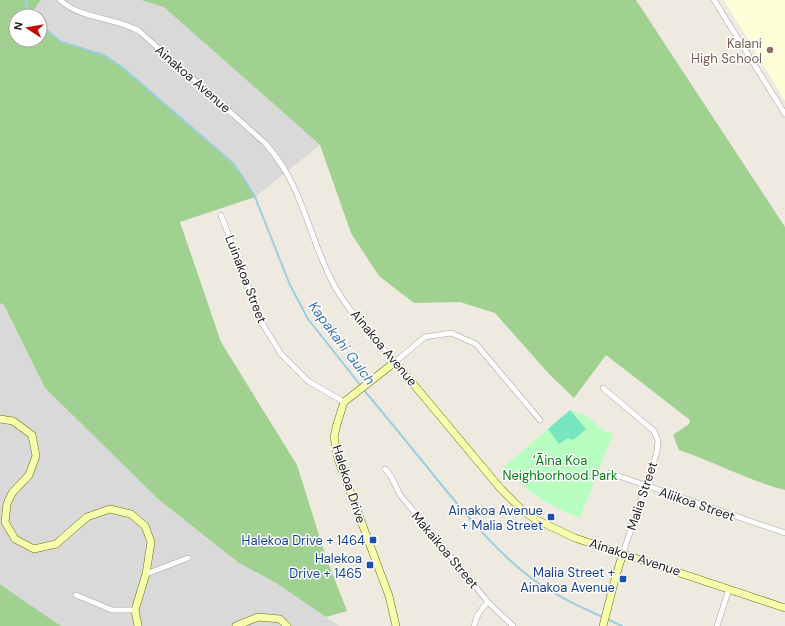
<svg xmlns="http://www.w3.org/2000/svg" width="785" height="626" viewBox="0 0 785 626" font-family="'DM Sans',sans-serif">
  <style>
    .residential { fill: #dad9d9 }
    .education { fill: #fdffd8 }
    .forest { fill: #a1d191 }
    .park { fill: #b8fec1 }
    .pitch { fill: #77e5bf }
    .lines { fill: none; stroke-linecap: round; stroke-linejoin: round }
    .stream { stroke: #9ccee0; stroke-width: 2 }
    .street-casing { stroke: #a3a3a3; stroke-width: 6 }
    .secondary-casing { stroke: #637500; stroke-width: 8 }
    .street { stroke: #fff; stroke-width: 5 }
    .secondary { stroke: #f7feae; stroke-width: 7 }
    .education-dot { fill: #8d6e63; stroke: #fff; stroke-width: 1.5 }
    .transit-dot { fill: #1a4fb4; stroke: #fff; stroke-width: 1.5 }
    .labels { text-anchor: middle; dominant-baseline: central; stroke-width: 3; stroke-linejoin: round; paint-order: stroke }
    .education-label { font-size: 13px; fill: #785e54; stroke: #fff; text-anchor: end }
    .street-label { font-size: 13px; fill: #1c1c1c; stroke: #fff }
    .park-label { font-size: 13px; fill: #038113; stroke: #fff }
    .transit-label { font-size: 13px; fill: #164399; stroke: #fff; text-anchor: end }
    .water-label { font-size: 14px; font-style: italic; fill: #4175b2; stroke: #fff }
  </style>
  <rect width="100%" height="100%" fill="#eeeae0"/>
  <!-- residential -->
  <g class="residential">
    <path d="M41,0H141L164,6L320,145L255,197L233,163L40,25V16H29Z"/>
    <path d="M0,303L4,305L45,388L158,499L239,563L276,583L339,626H61L1,585L0,583Z"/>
  </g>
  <!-- education -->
  <path class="education" d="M724,0H785V101Z"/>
  <!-- forest -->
  <g class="forest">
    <path d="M0,0H41L29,16H16V40H40V25L62,42L104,55L122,67L233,163L245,180L255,197L180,222L221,342L297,465L326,557L347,611L326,617L276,583L239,563L158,499L45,388L4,305L0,303Z"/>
    <path d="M141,0H636L785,227V490C749,481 715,462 679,450L673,435L689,424L690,420L606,355L574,398L550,375L495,313L460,302L414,303L379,276L351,233L320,145L164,7Z"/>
    <path d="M0,583L1,585L61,626H0Z"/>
  </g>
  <!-- park -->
  <path class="park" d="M570,410L585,415L603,430L613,434L580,518C550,506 525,492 504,467Z"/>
  <!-- pitch -->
  <path class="pitch" d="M570,410L586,429L573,440L568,438L559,444L548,429Z"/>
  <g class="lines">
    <!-- stream -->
    <g class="stream">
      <path d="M26,0L29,16"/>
      <path d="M40,25L62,42L104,55L122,67L233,163L245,180L255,197L290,285L308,319L361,386"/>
      <path d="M363,389C389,420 415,452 440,483C468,517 496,551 531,578C558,598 592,612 622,626"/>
    </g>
    <!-- street casing -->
    <g class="street-casing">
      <g id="street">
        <path d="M60,0C82,20 115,17 139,31L265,143C304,186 308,237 334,285C350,314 375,338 395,362L425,337L451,333L476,344L540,420"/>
        <path d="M714,0L785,114"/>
        <path d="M221,215L262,323L281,354L308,381L344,402"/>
        <path d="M603,388L654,431L658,440L657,452L623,553"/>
        <path d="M385,469C393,476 395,487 401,496L488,602L513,626"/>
        <path d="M610,473L785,533"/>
        <path d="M146,574L188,558"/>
        <path d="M76,595L112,610H135"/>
        <path d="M474,626C476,616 481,609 488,602"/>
        <path d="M717,626L729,589"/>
      </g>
    </g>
    <!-- secondary casing -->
    <g class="secondary-casing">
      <g id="secondary">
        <path d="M0,419L13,421L32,435L36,456L29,475L12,493L7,504L5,522L15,539L34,549L56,544L87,517L110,509L131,514L145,526L151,542L146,574L135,610L138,626"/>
        <path d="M236,626L258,617L280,619L287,626"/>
        <path d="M396,626L389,596L338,459L334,437L337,424L344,402L395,362L500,488L522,510L535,519L575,538L785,608"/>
        <path d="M603,626L615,579L623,553"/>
      </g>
    </g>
    <!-- street -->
    <use href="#street" class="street"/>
    <!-- secondary -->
    <use href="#secondary" class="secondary"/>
  </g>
  <!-- markers -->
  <circle class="education-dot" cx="770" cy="50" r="4"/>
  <g class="transit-dot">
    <rect x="547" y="513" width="8" height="8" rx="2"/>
    <rect x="369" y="536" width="8" height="8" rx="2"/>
    <rect x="366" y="561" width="8" height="8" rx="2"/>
    <rect x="619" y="575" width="8" height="8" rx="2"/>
  </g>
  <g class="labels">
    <!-- education labels -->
    <g class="education-label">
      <text x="762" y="43">Kalani<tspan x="762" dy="15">High School</tspan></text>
    </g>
    <!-- street labels -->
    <g class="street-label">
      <text transform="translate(193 79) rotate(41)">Ainakoa Avenue</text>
      <text transform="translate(246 279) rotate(69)">Luinakoa Street</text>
      <text transform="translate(384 348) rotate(50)">Ainakoa Avenue</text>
      <text transform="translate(349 484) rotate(72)">Halekoa Drive</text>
      <text transform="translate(642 496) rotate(-72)">Malia Street</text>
      <text transform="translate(697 504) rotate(19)">Aliikoa Street</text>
      <text transform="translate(445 550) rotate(50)">Makaikoa Street</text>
      <text transform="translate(635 557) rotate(18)">Ainakoa Avenue</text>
    </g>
    <!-- park labels -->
    <g class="park-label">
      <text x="560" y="460">‘Āina Koa<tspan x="560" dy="15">Neighborhood Park</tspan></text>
    </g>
    <!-- transit labels -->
    <g class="transit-label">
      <text x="543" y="510">Ainakoa Avenue<tspan x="543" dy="15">+ Malia Street</tspan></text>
      <text x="365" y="540">Halekoa Drive + 1464</text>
      <text x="362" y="558">Halekoa<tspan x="362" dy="15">Drive + 1465</tspan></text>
      <text x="615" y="572">Malia Street +<tspan x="615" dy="15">Ainakoa Avenue</tspan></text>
    </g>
    <!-- water labels -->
    <g class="water-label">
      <text transform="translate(342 343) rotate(53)">Kapakahi Gulch</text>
    </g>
  </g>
  <!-- north arrow -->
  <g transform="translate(28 28) rotate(282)"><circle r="19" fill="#ffffff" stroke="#a4a4a4"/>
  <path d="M0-3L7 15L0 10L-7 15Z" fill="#c70900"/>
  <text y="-6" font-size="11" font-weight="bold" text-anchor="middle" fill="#1c1c1c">N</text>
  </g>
</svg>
